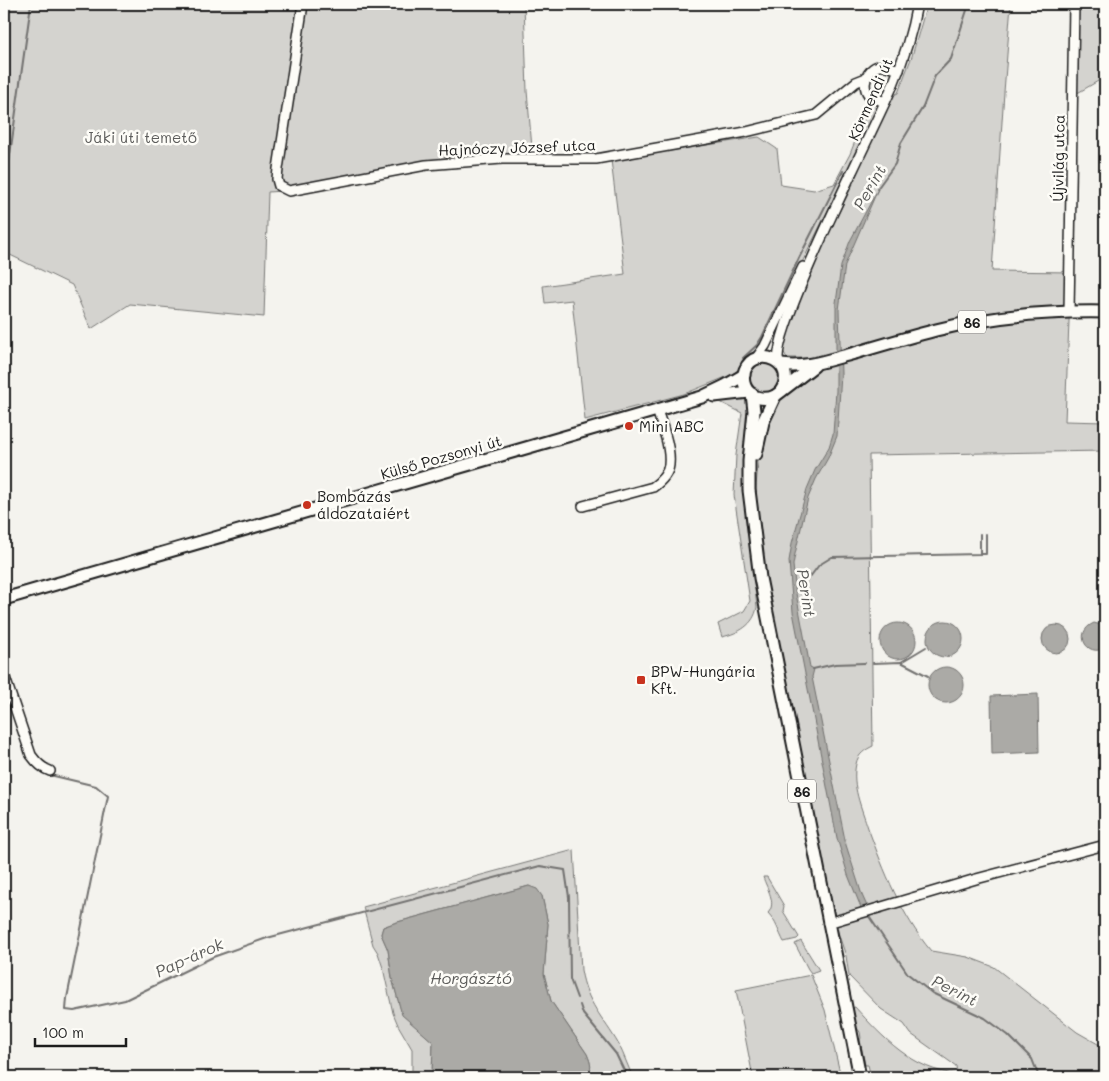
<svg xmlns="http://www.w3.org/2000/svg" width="1109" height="1081" viewBox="0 0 1109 1081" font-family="Mali,sans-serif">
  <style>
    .green { fill: #d4d3cf; stroke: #787876 }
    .water { fill: #abaaa6; stroke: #72716f }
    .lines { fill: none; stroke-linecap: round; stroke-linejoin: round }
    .stream { stroke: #72716f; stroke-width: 2 }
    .minor-casing { stroke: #1c1c1c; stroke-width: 12 }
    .major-casing { stroke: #1c1c1c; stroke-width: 15 }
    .minor { stroke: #fdfcf7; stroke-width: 9 }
    .major { stroke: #fdfcf7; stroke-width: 11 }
    .poi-dot { fill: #c8321e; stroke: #fdfcf7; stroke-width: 2 }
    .labels { text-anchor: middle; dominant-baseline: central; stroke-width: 5; stroke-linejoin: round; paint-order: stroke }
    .shield { fill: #fdfcf7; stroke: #605f5e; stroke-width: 1 }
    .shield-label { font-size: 14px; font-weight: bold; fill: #1c1c1c }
    .street-label { font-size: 15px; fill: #1c1c1c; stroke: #fdfcf7 }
    .park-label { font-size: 15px; fill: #5c5c5b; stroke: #fdfcf7 }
    .poi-label { font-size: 15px; fill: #1c1c1c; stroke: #fdfcf7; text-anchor: start }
    .water-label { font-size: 16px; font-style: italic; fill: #5c5c5a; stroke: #fdfcf7 }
  </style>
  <rect width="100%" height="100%" fill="#f4f3ee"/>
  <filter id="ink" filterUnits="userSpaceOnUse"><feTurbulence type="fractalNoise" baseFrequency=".02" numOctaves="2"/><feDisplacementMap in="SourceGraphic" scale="10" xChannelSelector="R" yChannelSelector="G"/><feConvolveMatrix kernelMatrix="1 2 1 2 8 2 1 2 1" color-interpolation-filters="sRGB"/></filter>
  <g filter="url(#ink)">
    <!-- green -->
    <g class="green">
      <path d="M4,4H524L527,91L533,159L474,160L296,190L268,192L264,317L130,304L91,329L72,285L4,252Z"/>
      <path d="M927,4H1011L1004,92L992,271L1071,272L1065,421L1105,422V451L869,455L873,746C865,750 858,754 856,764C851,785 862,809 868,828C884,871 901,915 931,951L968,957L994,967L1077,1032L1105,1048V1077H871L868,1065H865L860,1040L861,1038L860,1032L856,1027L852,1008L855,1007C882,1037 914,1071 957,1074L956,1066L911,1034L904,1024L881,1009L849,976L846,956L829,906L768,599L756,509V487L759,450L770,409L820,358H787L783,351C796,292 827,238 853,184L840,186L760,347L748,356L742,367L731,375L684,394L585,420L572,300L545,303L543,286L625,274L611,160L759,137L777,149L781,185L814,190L834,184L850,154L869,106L898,93L912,56Z"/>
      <path d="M1074,4H1105V77L1074,95Z"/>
      <path d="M771,362L782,375V383L767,396L751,390L747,376L755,364Z"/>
      <path d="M742,393L751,399L745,500L757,607C754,625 739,633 722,637L718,624L744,611L750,601L734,495L736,455L742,413L720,402L719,395Z"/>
      <path d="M574,850L581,970C587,1004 603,1017 619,1045C624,1055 628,1067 633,1077H586C593,1069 591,1064 587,1054L551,1001L544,974L548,924L542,896L529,886L394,923L383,927L381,934L388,950L392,978L402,1014L433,1042L432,1077H412V1049L398,1025L393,1013L383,968L378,953L373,945L363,907Z"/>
      <path d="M763,877H767L784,906L783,911L799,937L797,939L784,942C779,933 776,921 768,913C777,903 767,889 763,877Z"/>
      <path d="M801,941L819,970L811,973L808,969L795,944Z"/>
      <path d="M811,975L825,1010L841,1077H753L736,990Z"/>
    </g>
    <!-- water -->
    <g class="water">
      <path d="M878,189L845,265L839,310L841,374L837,436L828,458L816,479L808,498L795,554L793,565L795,584L798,583L795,588L810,667L814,669L812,677L846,845L862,895L870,913L864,915L848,875L837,838L793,612L789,561L792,543L807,489L815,470L829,447L833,434L836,391V303L841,266L850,241Z"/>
      <circle cx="945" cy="639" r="18"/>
      <circle cx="898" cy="641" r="18"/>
      <path d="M1094,623L1105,626V648C1086,658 1073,632 1094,623Z"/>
      <circle cx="1056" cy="639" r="14"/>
      <circle cx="946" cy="685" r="18"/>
      <path d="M1038,694L1039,752L992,754L991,696Z"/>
      <path d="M529,886L537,889L542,896L548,924L544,974L551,1001L587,1054C591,1064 593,1069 586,1077H432L433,1042L402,1015L392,978L388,950L381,934L383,927L394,923Z"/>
    </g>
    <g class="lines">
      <!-- stream -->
      <g class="stream">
        <path d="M7,176L31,4"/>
        <path d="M877,189L895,164L901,143L923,107L935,76L951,59L969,4"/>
        <path d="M743,358L757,345L762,337L799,258L843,171"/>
        <path d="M981,554H986V534"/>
        <path d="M798,584L810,577L819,565L832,557L980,554V534"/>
        <path d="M901,662L926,647"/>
        <path d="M873,663L901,662L928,676"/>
        <path d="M813,669L835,664L865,663"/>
        <path d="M4,690L10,707"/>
        <path d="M50,775L96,786L108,796L67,998L66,1010L74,1011L125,1000L213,957L267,938L540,866L565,870L569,897L570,979L577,998"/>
        <path d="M868,915L908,974L932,993L985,1018L1008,1035L1032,1059L1039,1077"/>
        <path d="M580,1005L583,1014L616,1054L627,1077"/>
      </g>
      <!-- minor casing -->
      <g class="minor-casing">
        <g id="minor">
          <path d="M303,4L278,169L277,179L279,186L289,191L426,165L502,159H596L746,132L816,115L856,82L866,78"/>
          <path d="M885,102C881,100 874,99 870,96C860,87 867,68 879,66C886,65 893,68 899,70"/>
          <path d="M1069,312L1074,4"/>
          <path d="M755,360L765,346L803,267"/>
          <path d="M779,363C768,336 875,127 892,87C903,61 912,32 917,4"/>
          <path d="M583,506L653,487C660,482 668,474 669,465C671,447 662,426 657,410"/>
          <path d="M4,675L31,755C36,762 41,768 50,771"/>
          <path d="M828,923L976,879L1105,845"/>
        </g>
      </g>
      <!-- major casing -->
      <g class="major-casing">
        <g id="major">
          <path d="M781,365C806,369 831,359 855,353C882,345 909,337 936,330C991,316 1049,311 1105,312"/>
          <path d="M752,394L754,411L749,461V490L760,578L860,1077"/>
          <path d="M714,396L749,392"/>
          <path d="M775,396C764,401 750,398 745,386C743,381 743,375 745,370C756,343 799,363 781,391"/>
          <path d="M756,454L763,422L775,396L814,366"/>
          <path d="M4,599L702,397L725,386L744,375"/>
        </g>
      </g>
      <!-- minor -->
      <use href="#minor" class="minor"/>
      <!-- major -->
      <use href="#major" class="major"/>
    </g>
  </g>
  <!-- markers -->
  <g class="poi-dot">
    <circle cx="629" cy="426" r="5"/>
    <circle cx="307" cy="505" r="5"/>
    <rect x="636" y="675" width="10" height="10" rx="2.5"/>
  </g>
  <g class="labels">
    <!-- shield labels -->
    <g class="shield">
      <rect x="958" y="310.5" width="28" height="23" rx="4"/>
      <rect x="788" y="779.5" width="28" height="23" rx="4"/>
    </g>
    <g class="shield-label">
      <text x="972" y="322">86</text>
      <text x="802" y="791">86</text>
    </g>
    <!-- street labels -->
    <g class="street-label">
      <text transform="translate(870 99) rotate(-66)">Körmendi út</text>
      <text transform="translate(517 147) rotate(-2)">Hajnóczy József utca</text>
      <text transform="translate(1058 158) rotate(-89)">Újvilág utca</text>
      <text transform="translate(441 457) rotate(-16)">Külső Pozsonyi út</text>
    </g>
    <!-- park labels -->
    <g class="park-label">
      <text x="141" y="137">Jáki úti temető</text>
    </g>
    <!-- poi labels -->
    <g class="poi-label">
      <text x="639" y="426">Mini ABC</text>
      <text x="317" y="496">Bombázás<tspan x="317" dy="17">áldozataiért</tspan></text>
      <text x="651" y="671">BPW-Hungária<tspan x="651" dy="17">Kft.</tspan></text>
    </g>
    <!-- water labels -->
    <g class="water-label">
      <text transform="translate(869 187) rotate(-60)">Perint</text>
      <text transform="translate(807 593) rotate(81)">Perint</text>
      <text transform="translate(189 957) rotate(-24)">Pap-árok</text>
      <text x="471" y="977">Horgásztó</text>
      <text transform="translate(955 990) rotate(27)">Perint</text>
    </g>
  </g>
  <!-- margin -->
  <rect width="1109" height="1081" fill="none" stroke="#fdfcf7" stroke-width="20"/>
  <rect x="10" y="10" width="1089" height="1061" fill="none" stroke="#1c1c1c" stroke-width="2" filter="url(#ink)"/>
  <!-- scale -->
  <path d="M35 1038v8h91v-8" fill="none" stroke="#1c1c1c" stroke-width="2.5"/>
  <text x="42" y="1038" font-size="15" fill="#1c1c1c" stroke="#fdfcf7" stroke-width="4" paint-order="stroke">100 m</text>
</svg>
